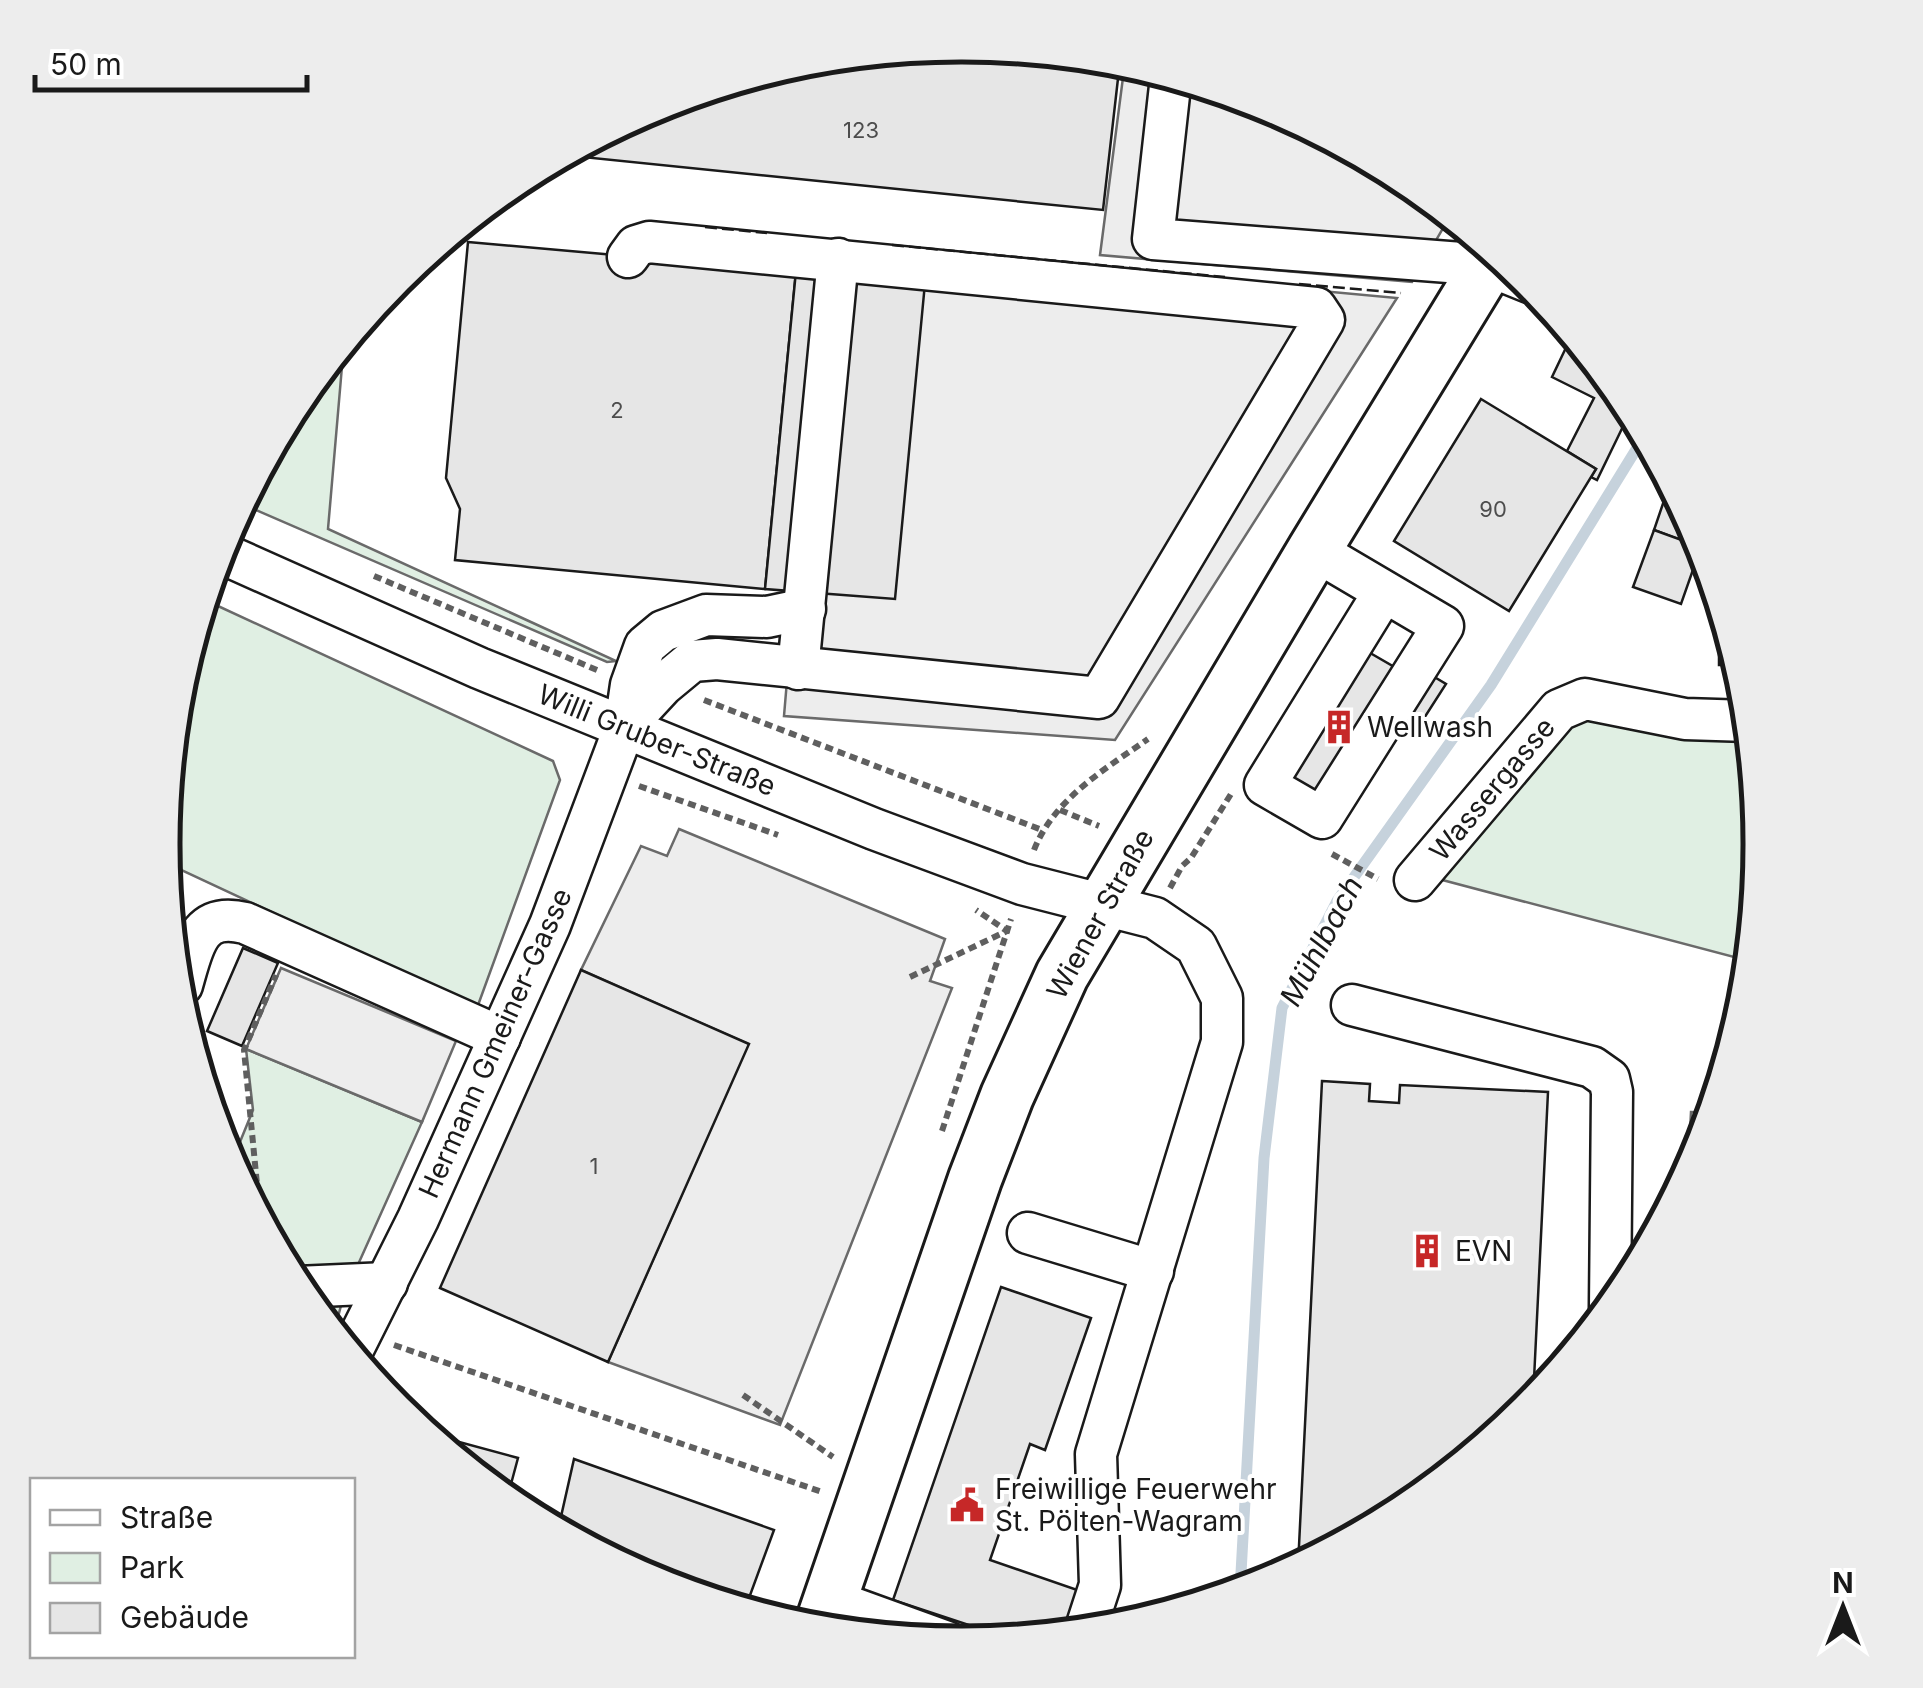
<svg xmlns="http://www.w3.org/2000/svg" width="1923" height="1688" viewBox="0 0 1923 1688" font-family="Inter,sans-serif">
  <style>
    .green { fill: #e0efe3; stroke: #6a6a6a; stroke-width: 2.5 }
    .parking { fill: #ededed; stroke: #6a6a6a; stroke-width: 2.5 }
    .lines { fill: none; stroke-linecap: round; stroke-linejoin: round }
    .stream { stroke: #c6d2dc; stroke-width: 11 }
    .building { fill: #e6e6e6; stroke: #1a1a1a; stroke-width: 2.5 }
    .minor-casing { stroke: #1a1a1a; stroke-width: 45 }
    .major-casing { stroke: #1a1a1a; stroke-width: 58 }
    .path { stroke: #5f5f5f; stroke-width: 6; stroke-dasharray: 8 5; stroke-linecap: butt }
    .minor { stroke: #fff; stroke-width: 40 }
    .major { stroke: #fff; stroke-width: 52 }
    .fence { stroke: #1a1a1a; stroke-width: 2.5; stroke-dasharray: 12 5; stroke-linecap: butt }
    .labels { text-anchor: middle; dominant-baseline: central; stroke-width: 8; stroke-linejoin: round; paint-order: stroke }
    .number-label { font-size: 22px; fill: #4d4d4d }
    .poi-label { font-size: 28px; fill: #1a1a1a; stroke: #fff; text-anchor: start }
    .street-label { font-size: 28px; fill: #1a1a1a; stroke: #fff }
    .water-label { font-size: 30px; font-style: italic; fill: #1a1a1a; stroke: #fff }
    .rim { fill: none; stroke: #1a1a1a; stroke-width: 5 }
  </style>
  <rect width="100%" height="100%" fill="#fff"/>
  <!-- green -->
  <g class="green">
    <path d="M344,343L328,529L616,661L607,662L242,504L297,400Z"/>
    <path d="M205,600L553,761L560,780L477,1008L164,862L163,843L178,688Z"/>
    <path d="M1585,715L1750,737L1760,845L1749,961L1431,877L1564,722Z"/>
    <path d="M246,1049L422,1122L343,1298L334,1332L297,1287L231,1164L253,1110Z"/>
    <path d="M1691,1112L1711,1113L1699,1150L1688,1171Z"/>
  </g>
  <!-- parking -->
  <g class="parking">
    <path d="M1125,62L1268,106L1406,180L1450,216L1412,282L1100,255Z"/>
    <path d="M849,247L1397,298L1115,740L784,716L794,598Z"/>
    <path d="M679,829L945,939L930,981L952,988L780,1425L608,1362L748,1044L581,970L641,846L667,856Z"/>
    <path d="M281,968L456,1041L422,1122L246,1049Z"/>
  </g>
  <g class="lines">
    <!-- stream -->
    <path class="stream" d="M1240,1591L1264,1158L1282,1008L1337,901L1491,685L1645,435"/>
  </g>
  <!-- building -->
  <g class="building">
    <path d="M962,45L1120,61L1103,210L563,155L656,106L806,60Z"/>
    <path d="M468,242L796,271L765,589L455,560L460,509L446,478Z"/>
    <path d="M796,271L925,283L895,599L765,589Z"/>
    <path d="M1572,335L1631,410L1597,480L1591,477L1596,469L1567,451L1594,398L1552,377Z"/>
    <path d="M1481,399L1596,469L1509,611L1394,541Z"/>
    <path d="M1669,486L1699,538L1696,546L1654,530Z"/>
    <path d="M1654,530L1701,547L1681,604L1633,587Z"/>
    <path d="M1719,603L1738,665H1719Z"/>
    <path d="M1365,650L1396,668L1312,804L1281,786Z"/>
    <path d="M1431,675L1446,684L1419,726L1404,717Z"/>
    <path d="M243,948L278,963L242,1046L207,1031Z"/>
    <path d="M581,970L749,1044L608,1362L440,1288Z"/>
    <path d="M1322,1081L1370,1084L1369,1101L1399,1103L1400,1085L1548,1092L1533,1400L1405,1509L1298,1566Z"/>
    <path d="M1001,1287L1091,1318L1045,1450L1030,1444L990,1560L1086,1593L1072,1632L1008,1638L893,1600Z"/>
    <path d="M426,1433L518,1458L507,1499Z"/>
    <path d="M574,1459L774,1530L745,1609L691,1593L683,1581L637,1572L558,1530Z"/>
  </g>
  <g class="lines">
    <!-- minor casing -->
    <g class="minor-casing">
      <g id="minor">
        <path d="M1171,77L1153,239L1487,265L1529,282"/>
        <path d="M1314,550L1443,626L1322,818L1265,785L1384,592"/>
        <path d="M219,552L479,668L874,829L1022,884L1155,918L1196,946L1222,998V1042L1096,1454L1100,1585L1085,1631"/>
        <path d="M798,669L838,259"/>
        <path d="M625,726L663,685L692,661L717,659L1099,698L1324,320L1316,308L649,242L636,246L628,257"/>
        <path d="M1415,880L1559,710L1585,699L1685,719L1748,721"/>
        <path d="M182,985C193,948 197,911 245,923L500,1037"/>
        <path d="M1352,1005L1592,1067L1609,1079L1612,1092L1610,1308"/>
        <path d="M1028,1233L1153,1271"/>
        <path d="M297,1287L387,1283"/>
        <path d="M351,1353L418,1219L550,925L625,726L631,685L645,646L663,631L706,615L767,617L805,609"/>
        <path d="M831,1600L947,1642"/>
      </g>
    </g>
    <!-- major casing -->
    <g class="major-casing">
      <path id="major" d="M820,1629L975,1179L1007,1096L1062,975L1314,550L1495,253"/>
    </g>
    <!-- path -->
    <g class="path">
      <path d="M374,576L597,670"/>
      <path d="M704,700L1042,830"/>
      <path d="M639,786L778,835"/>
      <path d="M1060,810L1099,826"/>
      <path d="M1034,850C1054,799 1105,769 1148,739"/>
      <path d="M1332,854L1378,879"/>
      <path d="M1170,888L1182,866L1191,858L1231,794"/>
      <path d="M910,977L1007,931L976,910"/>
      <path d="M942,1131L1011,919"/>
      <path d="M274,1244L259,1205L244,1050L276,975"/>
      <path d="M394,1345L822,1492"/>
      <path d="M743,1395L833,1457"/>
    </g>
    <!-- minor -->
    <use href="#minor" class="minor"/>
    <!-- major -->
    <use href="#major" class="major"/>
    <!-- fence -->
    <g class="fence">
      <path d="M705,227L767,233"/>
      <path d="M892,245L1225,277"/>
      <path d="M1299,284L1401,293"/>
    </g>
  </g>
  <!-- icons -->
  <defs>
    <g id="building-bare" transform="scale(2.7)"><path d="M-4-6H4V6H1V3H-1V6H-4ZM-2.5-4.3h1.7v1.8h-1.7ZM.8-4.3h1.7v1.8H.8ZM-2.5-1h1.7V.8h-1.7ZM.8-1h1.7V.8H.8Z" fill="#c62828" stroke="#fff" stroke-width="2.5" paint-order="stroke"/></g>
    <g id="civic-bare" transform="scale(2.7)"><path d="M-.6-6.5H3V-4.5H.6V-3L4-1V1h2V6H-6V1h2V-1L-.6-3ZM-1.2 2.5V6h2.4V2.5Z" fill="#c62828" stroke="#fff" stroke-width="2.5" paint-order="stroke"/></g>
  </defs>
  <g fill-rule="evenodd">
    <use href="#building-bare" x="1339" y="727"/>
    <use href="#building-bare" x="1427" y="1251"/>
    <use href="#civic-bare" x="967" y="1505"/>
  </g>
  <g class="labels">
    <!-- number labels -->
    <g class="number-label">
      <text x="861" y="130">123</text>
      <text x="617" y="410">2</text>
      <text x="1493" y="509">90</text>
      <text x="594" y="1166">1</text>
    </g>
    <!-- poi labels -->
    <g class="poi-label">
      <text x="1367" y="727">Wellwash</text>
      <text x="1455" y="1251">EVN</text>
      <text x="995" y="1489">Freiwillige Feuerwehr<tspan x="995" dy="32">St. Pölten-Wagram</tspan></text>
    </g>
    <!-- street labels -->
    <g class="street-label">
      <text transform="translate(657 740) rotate(22)">Willi Gruber-Straße</text>
      <text transform="translate(1492 789) rotate(-50)">Wassergasse</text>
      <text transform="translate(1100 914) rotate(-61)">Wiener Straße</text>
      <text transform="translate(495 1043) rotate(-66)">Hermann Gmeiner-Gasse</text>
    </g>
    <!-- water labels -->
    <g class="water-label">
      <text transform="translate(1321 941) rotate(-62)">Mühlbach</text>
    </g>
  </g>
  <!-- crop -->
  <path d="M0 0H1923V1688H0ZM961 62H962A781 781 0 0 1 1743 843V845A781 781 0 0 1 962 1626H961A781 781 0 0 1 180 845V843A781 781 0 0 1 961 62Z" fill="#ededed" fill-rule="evenodd"/>
  <path class="rim" d="M961 62H962A781 781 0 0 1 1743 843V845A781 781 0 0 1 962 1626H961A781 781 0 0 1 180 845V843A781 781 0 0 1 961 62Z"/>
  <!-- legend -->
  <rect x="30" y="1478" width="325" height="180" fill="#ffffff" stroke="#a3a3a3" stroke-width="2.5"/>
  <rect x="50" y="1510" width="50" height="15" fill="#ffffff" stroke="#a3a3a3" stroke-width="2.5"/>
  <text x="120" y="1528" font-size="30" fill="#1a1a1a">Straße</text>
  <rect x="50" y="1553" width="50" height="30" fill="#e0efe3" stroke="#a3a3a3" stroke-width="2.5"/>
  <text x="120" y="1578" font-size="30" fill="#1a1a1a">Park</text>
  <rect x="50" y="1603" width="50" height="30" fill="#e6e6e6" stroke="#a3a3a3" stroke-width="2.5"/>
  <text x="120" y="1628" font-size="30" fill="#1a1a1a">Gebäude</text>
  <!-- north arrow -->
  <g transform="translate(1843 1608)" stroke="#ffffff" stroke-width="8" paint-order="stroke">
  <path d="M0-8L18 38L0 25L-18 38Z" fill="#1a1a1a"/>
  <text y="-15" font-size="28" font-weight="bold" text-anchor="middle" fill="#1a1a1a">N</text>
  </g>
  <!-- scale -->
  <path d="M35 75v15h272v-15" fill="none" stroke="#1a1a1a" stroke-width="5"/>
  <text x="50" y="75" font-size="30" fill="#1a1a1a" stroke="#ffffff" stroke-width="8" paint-order="stroke">50 m</text>
</svg>
